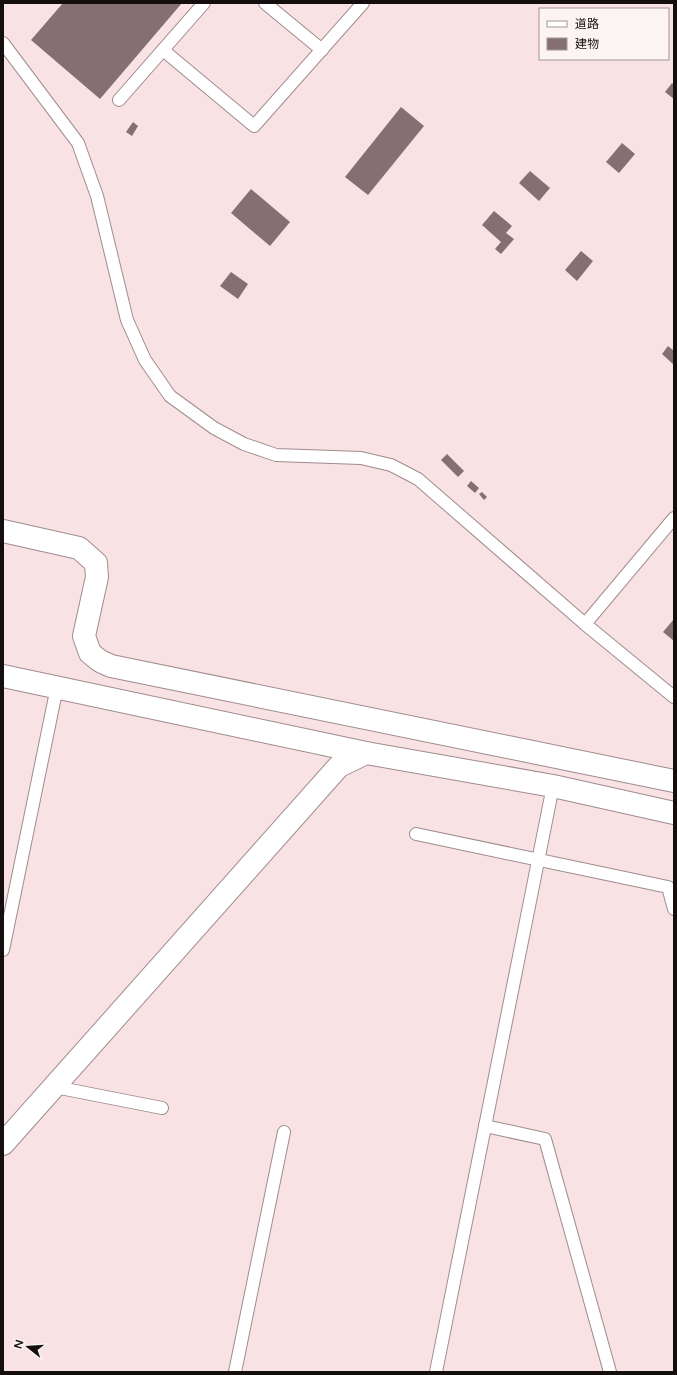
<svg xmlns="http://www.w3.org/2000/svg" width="677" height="1375" viewBox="0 0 677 1375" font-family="'Varela Round','Noto Sans JP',sans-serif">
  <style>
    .building { fill: #847072 }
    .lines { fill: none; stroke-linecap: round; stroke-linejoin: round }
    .lane-casing { stroke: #a08c8e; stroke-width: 14 }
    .street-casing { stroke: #a08c8e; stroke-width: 24 }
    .lane { stroke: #fff; stroke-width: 12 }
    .street { stroke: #fff; stroke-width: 22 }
  </style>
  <rect width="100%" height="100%" fill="#f8e2e3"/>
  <!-- building -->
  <g class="building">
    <path d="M63,3H182L100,99L31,40Z"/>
    <path d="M672,83L674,85V99L665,92Z"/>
    <path d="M401,107L424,126L368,195L345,177Z"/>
    <path d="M133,122L138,126L132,136L126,132Z"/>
    <path d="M622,143L635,154L619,173L606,162Z"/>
    <path d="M530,171L550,188L539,201L519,183Z"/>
    <path d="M251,189L290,222L270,246L231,213Z"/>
    <path d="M494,211L512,226L506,233L514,239L501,254L495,249L501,242L482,225Z"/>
    <path d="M581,251L593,261L577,281L565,270Z"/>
    <path d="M231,272L248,284L238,299L220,286Z"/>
    <path d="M668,346L674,351V365L662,354Z"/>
    <path d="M447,454L464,471L458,477L441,460Z"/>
    <path d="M471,481L479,488L475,493L467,486Z"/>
    <path d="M482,492L487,497L484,500L479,494Z"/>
    <path d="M674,619V641L663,632Z"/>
  </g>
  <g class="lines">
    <!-- lane casing -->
    <g class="lane-casing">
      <g id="lane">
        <path d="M265,3L322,50"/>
        <path d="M3,43L78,143L97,196L127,320L145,360L170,396L214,428L244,444L276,455L361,458L391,465L418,479L585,624L674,697"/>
        <path d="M163,50L254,126L363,3"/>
        <path d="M119,100L204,3"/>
        <path d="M585,624L674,518"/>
        <path d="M416,834L668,887L674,909"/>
        <path d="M3,950L57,687"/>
        <path d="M55,1087L162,1108"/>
        <path d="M485,1126L545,1139L610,1372"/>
        <path d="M235,1372L284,1132"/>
        <path d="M436,1372L553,786"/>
      </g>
    </g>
    <!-- street casing -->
    <g class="street-casing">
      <g id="street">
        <path d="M3,531L79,548L96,563L97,577L84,636L90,653L100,661L111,666L674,781"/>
        <path d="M3,676L366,753L553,786L674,813"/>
        <path d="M3,1144L339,766L366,753"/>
      </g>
    </g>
    <!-- lane -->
    <use href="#lane" class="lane"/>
    <!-- street -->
    <use href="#street" class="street"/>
  </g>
  <!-- border -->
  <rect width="677" height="1375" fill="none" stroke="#150e0f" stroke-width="8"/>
  <!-- legend -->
  <rect x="539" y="8" width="130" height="52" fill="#fcf3f3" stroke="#a09798"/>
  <rect x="547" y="21" width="20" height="6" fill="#ffffff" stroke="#a09798"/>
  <text x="575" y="28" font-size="12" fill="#150e0f">道路</text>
  <rect x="547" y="38" width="20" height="12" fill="#847072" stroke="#a09798"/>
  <text x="575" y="48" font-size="12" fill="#150e0f">建物</text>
  <!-- north arrow -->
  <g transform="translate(28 1347) rotate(287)" stroke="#fcf3f3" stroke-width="3" paint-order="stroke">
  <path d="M0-3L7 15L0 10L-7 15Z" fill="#150e0f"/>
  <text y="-6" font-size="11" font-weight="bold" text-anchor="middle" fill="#150e0f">N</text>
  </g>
</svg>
